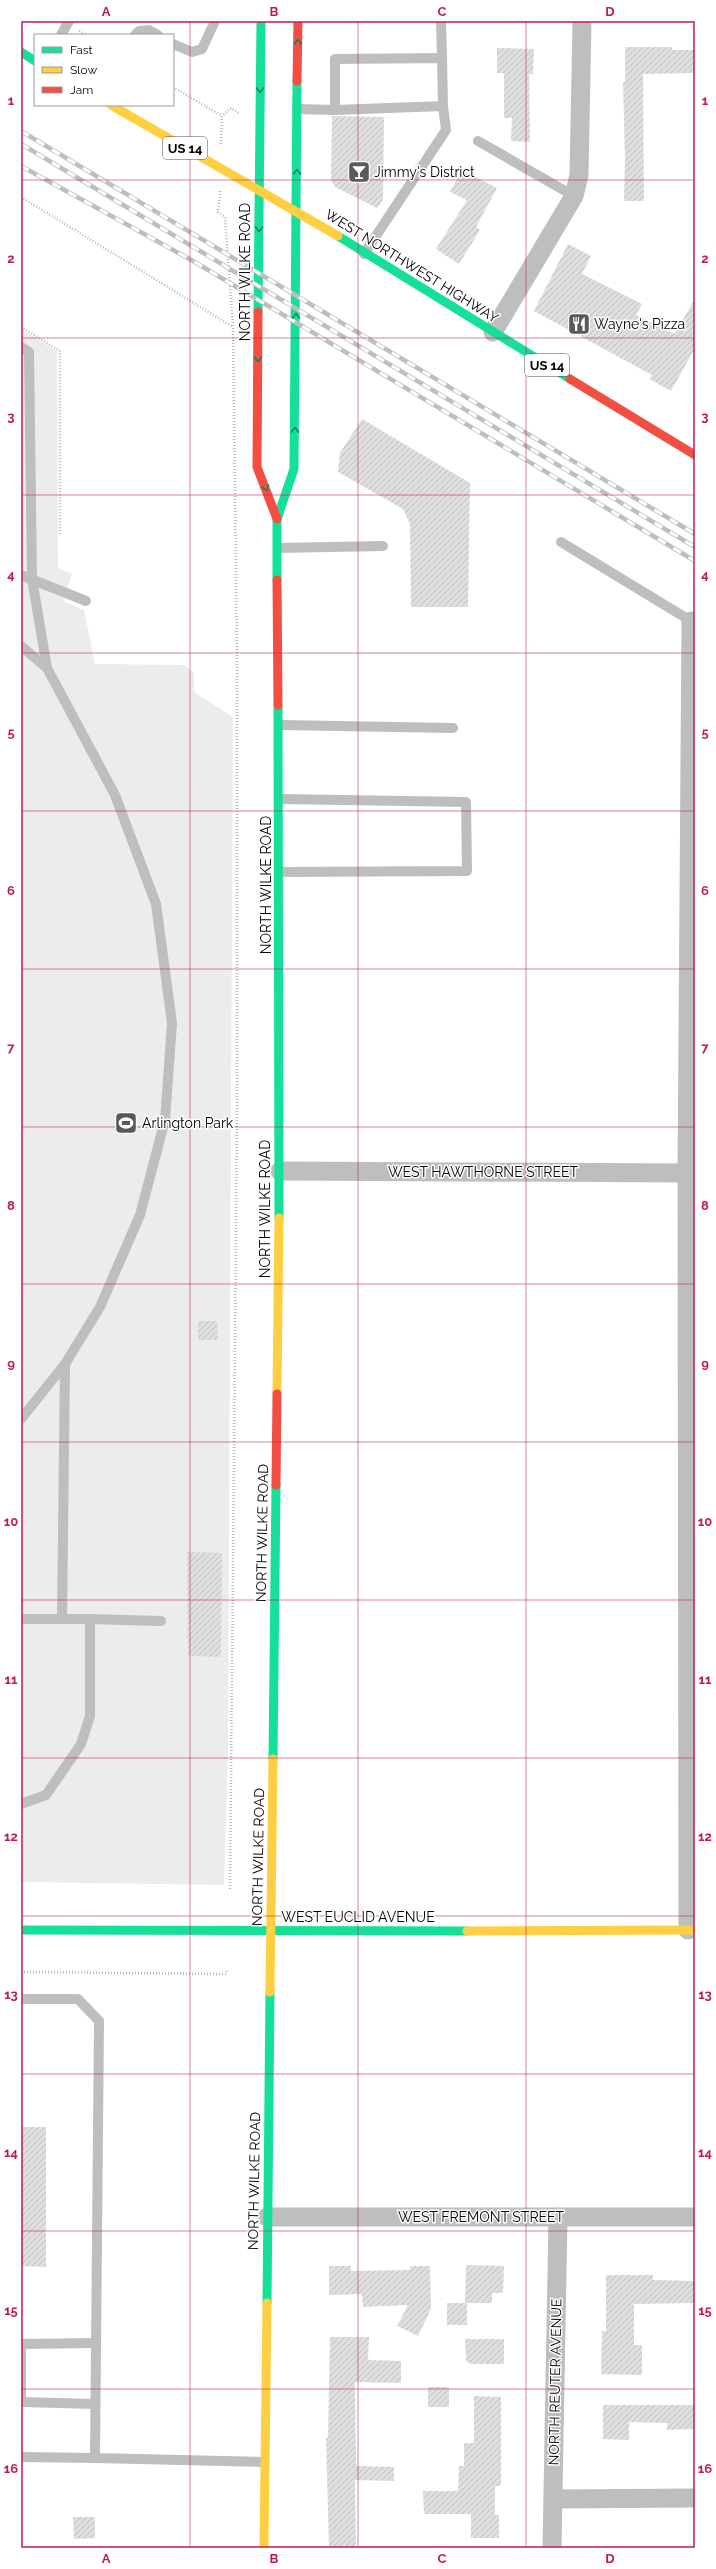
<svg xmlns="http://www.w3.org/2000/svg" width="716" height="2569" viewBox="0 0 716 2569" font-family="Raleway,sans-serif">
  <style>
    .green { fill: #ececec }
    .building { fill: url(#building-hatch) }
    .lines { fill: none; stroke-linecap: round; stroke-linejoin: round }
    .path { stroke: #b9b9b9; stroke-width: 2.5; stroke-dasharray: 1 2; stroke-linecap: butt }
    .lane { stroke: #bebebe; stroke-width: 10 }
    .street { stroke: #bebebe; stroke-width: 19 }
    .fast { stroke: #16e098; stroke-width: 9 }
    .slow { stroke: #ffcf43; stroke-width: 9 }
    .jam { stroke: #f24e42; stroke-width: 9 }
    .rail-casing { stroke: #bebebe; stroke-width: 4.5 }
    .rail { stroke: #fff; stroke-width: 3; stroke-dasharray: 9; stroke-linecap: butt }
    .oneway { stroke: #0d865b }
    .grid { fill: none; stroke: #c2185b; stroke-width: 1; stroke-opacity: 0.55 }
    .labels { text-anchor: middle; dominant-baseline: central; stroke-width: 3; stroke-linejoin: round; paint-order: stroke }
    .shield { fill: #fff; stroke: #4c4c4c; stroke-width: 1 }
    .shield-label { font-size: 13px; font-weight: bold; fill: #000 }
    .poi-label { font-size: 14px; fill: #000; stroke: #fff; text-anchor: start }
    .street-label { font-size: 14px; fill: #000; stroke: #fff }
    .neatline { fill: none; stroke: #c2185b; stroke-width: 1.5 }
    .grid-label { font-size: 13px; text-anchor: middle; font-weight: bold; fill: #c2185b }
  </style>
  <defs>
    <pattern id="building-hatch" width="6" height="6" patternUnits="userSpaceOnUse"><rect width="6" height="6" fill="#dfdfdf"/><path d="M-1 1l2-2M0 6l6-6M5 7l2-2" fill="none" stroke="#bebebe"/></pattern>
  </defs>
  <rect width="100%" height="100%" fill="#fff"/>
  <!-- green -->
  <path class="green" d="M21,329L57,351L58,568L72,574L63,601L84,610L95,664L185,665L194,673V692L233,717L228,1754L224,1885L21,1882Z"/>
  <!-- building -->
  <g class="building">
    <path d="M625,47H672V50H695V73L643,74L644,201H624L625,158L623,82H625Z"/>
    <path d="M497,48L534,49L533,74H529L530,142L511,141L512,118H504V73H497Z"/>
    <path d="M332,116L384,117L383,200L377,208L335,187L331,180Z"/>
    <path d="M462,170L497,188L476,227L480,230L459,264L436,249L467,200L450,192Z"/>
    <path d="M568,244L591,256L582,274L642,304L636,315L675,334L695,298V348L671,391L649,379L652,375L534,311Z"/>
    <path d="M362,419L470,483L468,607H411L410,524L403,509L338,472L340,453Z"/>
    <path d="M198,1321H217L218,1340H198Z"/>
    <path d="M187,1552L222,1553L221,1657L188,1656Z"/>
    <path d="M21,2127H46V2267L21,2266Z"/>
    <path d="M466,2265L504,2266L503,2293H492V2303H467V2325H447V2303H465Z"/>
    <path d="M329,2266H351V2271L410,2270V2266H430L431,2309L418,2336L397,2326L408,2305L363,2307L362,2294L329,2295Z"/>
    <path d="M606,2275H653V2280L695,2281V2303L634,2304V2345H642V2375L601,2374L602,2331H606Z"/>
    <path d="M330,2337H369L368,2360L401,2361V2383L355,2382L356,2466L394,2467V2481L355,2480L356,2548H329L326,2438H328Z"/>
    <path d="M465,2339H504V2364H471L466,2361Z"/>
    <rect x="428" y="2387" width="21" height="20"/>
    <path d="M474,2396L501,2397V2486H495V2515H499V2538H471V2514H424L423,2491H458L459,2466H464V2443H474Z"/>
    <path d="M603,2405H695V2429L667,2430V2423L629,2422V2440L603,2439Z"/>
    <path d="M73,2517H95V2538L74,2539Z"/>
  </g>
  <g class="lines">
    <!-- path -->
    <g class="path">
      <path d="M79,31L87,35"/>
      <path d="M173,87L222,116"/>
      <path d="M221,144L222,116L231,108L240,114"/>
      <path d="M220,191L218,212L225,217L233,327L237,656V1117L230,1891"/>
      <path d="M21,197L233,327"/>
      <path d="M21,327L60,351V534"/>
      <path d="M21,1972L226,1974L227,1970"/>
    </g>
    <!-- lane -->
    <g class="lane">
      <path d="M441,21L442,58"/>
      <path d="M61,35L69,21"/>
      <path d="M135,35L139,31L149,30L158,35"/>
      <path d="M173,44L192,52L202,49L215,21"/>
      <path d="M297,109L335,110"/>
      <path d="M478,141L574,196"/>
      <path d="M364,254L446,130L443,106L335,110V59L442,58L443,106"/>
      <path d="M21,347L29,352L32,579L47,668L115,795L156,904L172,1023L165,1120L140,1215L100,1307L65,1364L21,1419"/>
      <path d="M561,542L691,621"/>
      <path d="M278,548L383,546"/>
      <path d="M21,575L86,601"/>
      <path d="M21,646L47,668"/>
      <path d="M280,725L453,728"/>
      <path d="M280,799L466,802L467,871L280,872"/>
      <path d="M21,1619H90"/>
      <path d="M62,1619L65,1364"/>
      <path d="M21,1804L46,1795L81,1744L90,1716V1619L161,1621"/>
      <path d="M21,1999H78L99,2021L95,2458L264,2462"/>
      <path d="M21,2344L95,2343"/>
      <path d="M21,2345V2402"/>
      <path d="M22,2402L95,2404"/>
      <path d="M21,2457L95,2458"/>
    </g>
    <!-- street -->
    <g class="street">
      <path d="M493,332L574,196L579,175L582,21"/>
      <path d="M280,1171L687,1173"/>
      <path d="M688,1930L687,1173L691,621"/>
      <path d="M267,2217H695"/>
      <path d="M553,2499L695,2498"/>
      <path d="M552,2548L558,2217"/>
    </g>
    <!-- fast -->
    <g class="fast">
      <path d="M21,52L35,61"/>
      <path d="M338,236L570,379"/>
      <path d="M258,312L261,21"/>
      <path d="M277,580V519L294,469L297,81"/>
      <path d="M278,705L279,1218"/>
      <path d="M273,1759L276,1485"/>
      <path d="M21,1930L467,1931"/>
      <path d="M267,2303L270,1992"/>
    </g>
    <!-- slow -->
    <g class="slow">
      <path d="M111,105L338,236"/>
      <path d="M277,1394L279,1218"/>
      <path d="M467,1931L695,1930"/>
      <path d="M270,1992L273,1759"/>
      <path d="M264,2548L267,2303"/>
    </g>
    <!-- jam -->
    <g class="jam">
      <path d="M297,81L298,21"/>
      <path d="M258,312L257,467L277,519"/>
      <path d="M570,379L695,455"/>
      <path d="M277,580L278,705"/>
      <path d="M276,1485L277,1394"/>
    </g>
    <!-- rail casing -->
    <g class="rail-casing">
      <g id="rail">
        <path d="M21,131L695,534"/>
        <path d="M21,144L695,547"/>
        <path d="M21,166L193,261L695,561"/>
      </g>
    </g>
    <!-- rail -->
    <use href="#rail" class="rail"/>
  </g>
  <!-- one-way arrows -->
  <defs><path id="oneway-chevron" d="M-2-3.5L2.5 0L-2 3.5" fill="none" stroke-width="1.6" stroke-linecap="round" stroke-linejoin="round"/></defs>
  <g class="oneway">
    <use href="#oneway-chevron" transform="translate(298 42) rotate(-90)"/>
    <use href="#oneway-chevron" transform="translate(260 90) rotate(91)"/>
    <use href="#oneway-chevron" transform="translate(297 172) rotate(-90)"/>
    <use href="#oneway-chevron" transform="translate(259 229) rotate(90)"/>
    <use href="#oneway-chevron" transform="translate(296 316) rotate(-89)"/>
    <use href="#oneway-chevron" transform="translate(258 359) rotate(90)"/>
    <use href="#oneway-chevron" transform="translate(295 430) rotate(-89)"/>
    <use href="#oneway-chevron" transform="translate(266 488) rotate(69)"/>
  </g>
  <!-- grid -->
  <path class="grid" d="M190,21V2548M358,21V2548M526,21V2548M21,180H695M21,338H695M21,495H695M21,653H695M21,811H695M21,969H695M21,1127H695M21,1284H695M21,1442H695M21,1600H695M21,1758H695M21,1916H695M21,2074H695M21,2231H695M21,2389H695"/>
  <!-- icons -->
  <defs>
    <g id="bar-square" transform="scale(1.15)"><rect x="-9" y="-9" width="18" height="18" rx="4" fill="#595959" stroke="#fff"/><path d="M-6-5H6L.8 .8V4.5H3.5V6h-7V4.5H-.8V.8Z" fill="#fff"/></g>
    <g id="restaurant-square" transform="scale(1.15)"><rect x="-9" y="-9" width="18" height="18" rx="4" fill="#595959" stroke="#fff"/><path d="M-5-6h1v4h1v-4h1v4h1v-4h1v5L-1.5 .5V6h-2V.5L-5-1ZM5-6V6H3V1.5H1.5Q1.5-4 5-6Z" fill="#fff"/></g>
    <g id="stadium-square" transform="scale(1.15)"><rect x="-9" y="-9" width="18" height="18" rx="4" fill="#595959" stroke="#fff"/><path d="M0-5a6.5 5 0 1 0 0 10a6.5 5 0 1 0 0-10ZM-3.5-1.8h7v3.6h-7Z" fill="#fff"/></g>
  </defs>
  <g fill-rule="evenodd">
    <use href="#bar-square" x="359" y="172"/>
    <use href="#restaurant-square" x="579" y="324"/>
    <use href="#stadium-square" x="126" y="1123"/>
  </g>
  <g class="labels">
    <!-- shield labels -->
    <g class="shield">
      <rect x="163" y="137" width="44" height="22" rx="3"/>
      <rect x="525" y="354" width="44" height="22" rx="3"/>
    </g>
    <g class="shield-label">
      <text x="185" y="148">US 14</text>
      <text x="547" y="365">US 14</text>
    </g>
    <!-- poi labels -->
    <g class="poi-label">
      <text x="374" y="172">Jimmy's District</text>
      <text x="594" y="324">Wayne's Pizza</text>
      <text x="142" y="1123">Arlington Park</text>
    </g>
    <!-- street labels -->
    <g class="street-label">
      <text transform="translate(412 266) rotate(32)">WEST NORTHWEST HIGHWAY</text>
      <text transform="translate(245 272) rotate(-90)">NORTH WILKE ROAD</text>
      <text transform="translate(266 885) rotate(-90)">NORTH WILKE ROAD</text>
      <text x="483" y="1172">WEST HAWTHORNE STREET</text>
      <text transform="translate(265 1209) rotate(-90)">NORTH WILKE ROAD</text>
      <text transform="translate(262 1533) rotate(-89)">NORTH WILKE ROAD</text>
      <text transform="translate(258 1857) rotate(-89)">NORTH WILKE ROAD</text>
      <text x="358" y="1917">WEST EUCLID AVENUE</text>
      <text transform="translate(254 2181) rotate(-89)">NORTH WILKE ROAD</text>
      <text x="481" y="2217">WEST FREMONT STREET</text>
      <text transform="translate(555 2382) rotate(-89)">NORTH REUTER AVENUE</text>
    </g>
  </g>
  <!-- border -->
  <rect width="716" height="2569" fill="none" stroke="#ffffff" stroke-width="44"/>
  <!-- legend -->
  <rect x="34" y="34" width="140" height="72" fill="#ffffff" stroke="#999999"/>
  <rect x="42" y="47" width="20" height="6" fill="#16e098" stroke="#999999"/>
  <text x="70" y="54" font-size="12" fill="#000000">Fast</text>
  <rect x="42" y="67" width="20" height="6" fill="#ffcf43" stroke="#999999"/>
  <text x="70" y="74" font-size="12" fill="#000000">Slow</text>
  <rect x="42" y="87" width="20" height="6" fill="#f24e42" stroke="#999999"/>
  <text x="70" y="94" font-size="12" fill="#000000">Jam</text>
  <rect x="22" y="22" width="672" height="2525" class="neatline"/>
  <g class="grid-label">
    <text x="106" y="16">A</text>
    <text x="274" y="16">B</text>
    <text x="442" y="16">C</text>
    <text x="610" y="16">D</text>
    <text x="11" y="105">1</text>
    <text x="705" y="105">1</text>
    <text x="11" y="263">2</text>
    <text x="705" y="263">2</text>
    <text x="11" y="421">3</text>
    <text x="705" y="421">3</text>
    <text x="11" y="579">4</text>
    <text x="705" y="579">4</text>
    <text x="11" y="737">5</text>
    <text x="705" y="737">5</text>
    <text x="11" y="895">6</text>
    <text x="705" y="895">6</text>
    <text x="11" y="1052">7</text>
    <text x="705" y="1052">7</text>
    <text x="11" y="1210">8</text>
    <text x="705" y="1210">8</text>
    <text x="11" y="1368">9</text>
    <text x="705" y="1368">9</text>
    <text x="11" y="1526">10</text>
    <text x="705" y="1526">10</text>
    <text x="11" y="1684">11</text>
    <text x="705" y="1684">11</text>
    <text x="11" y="1841">12</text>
    <text x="705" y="1841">12</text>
    <text x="11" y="1999">13</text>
    <text x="705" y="1999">13</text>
    <text x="11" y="2157">14</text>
    <text x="705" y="2157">14</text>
    <text x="11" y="2315">15</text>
    <text x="705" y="2315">15</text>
    <text x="11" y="2473">16</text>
    <text x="705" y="2473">16</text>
    <text x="106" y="2563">A</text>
    <text x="274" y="2563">B</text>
    <text x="442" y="2563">C</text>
    <text x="610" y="2563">D</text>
  </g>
</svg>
